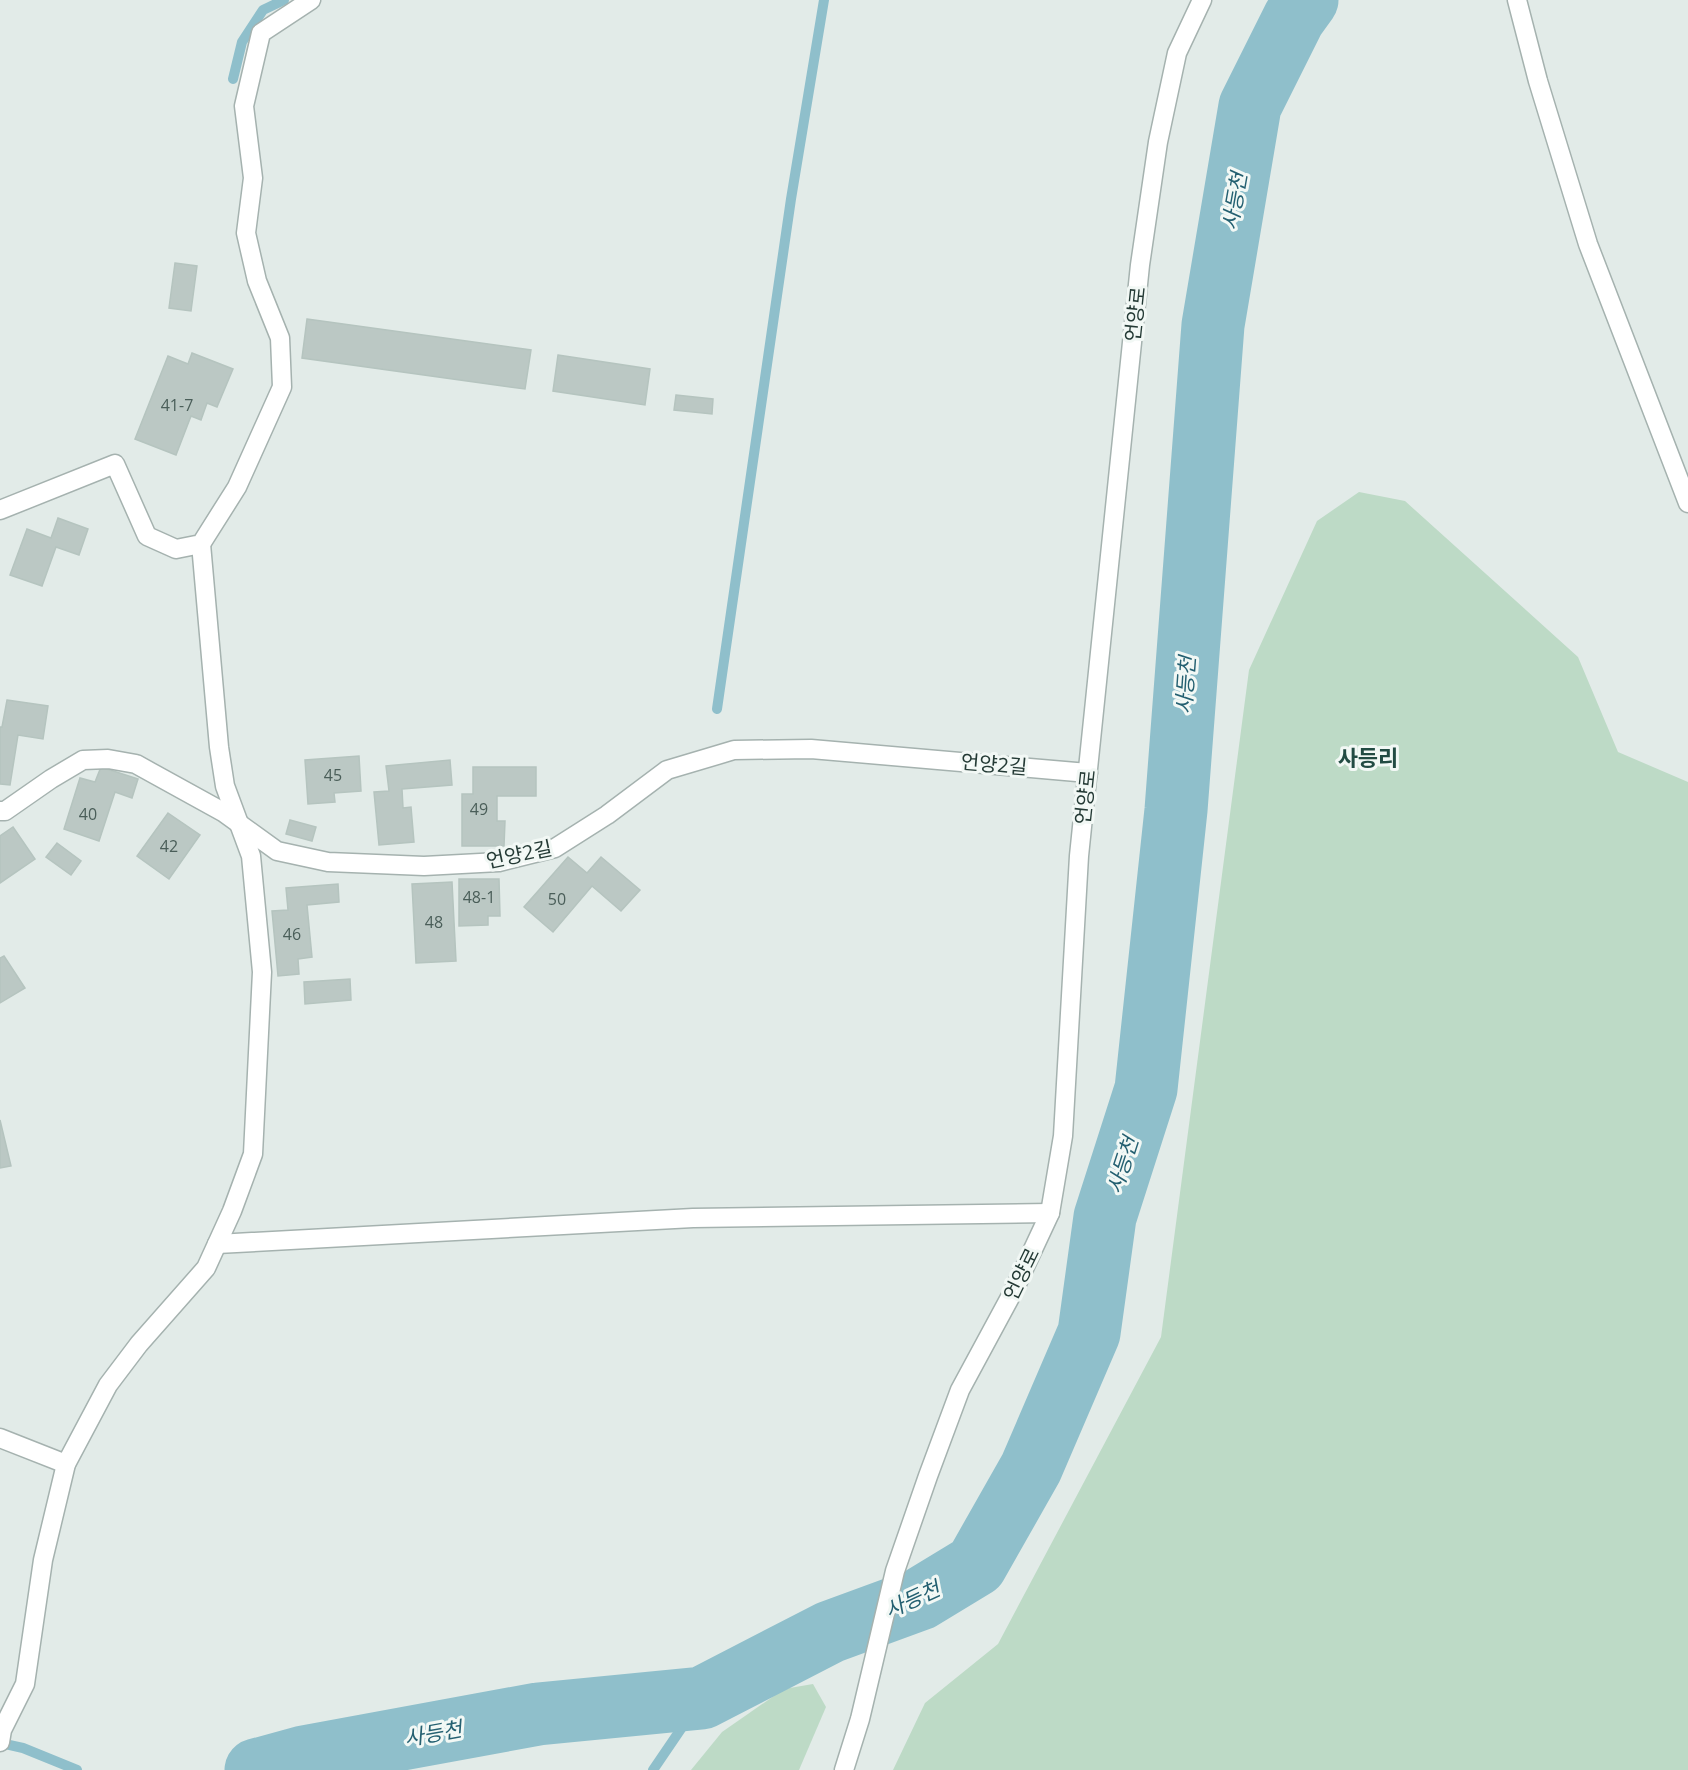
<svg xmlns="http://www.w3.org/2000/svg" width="1688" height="1770" viewBox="0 0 1688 1770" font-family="'Open Sans','Noto Sans KR',sans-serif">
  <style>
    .green { fill: #bddac6 }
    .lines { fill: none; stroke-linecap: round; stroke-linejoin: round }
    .stream { stroke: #8fbfcb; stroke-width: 10 }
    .river { stroke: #8fbfcb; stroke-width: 63 }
    .building { fill: #bbc8c4; stroke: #b5c4bf; stroke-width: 1.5 }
    .minor-casing { stroke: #a5b2af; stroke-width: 21 }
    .minor { stroke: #fff; stroke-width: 18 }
    .labels { text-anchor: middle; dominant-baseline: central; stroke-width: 6; stroke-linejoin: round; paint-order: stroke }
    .number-label { font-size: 16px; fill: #4a5e59 }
    .street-label { font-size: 20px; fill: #243a35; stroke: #f2f8f5 }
    .water-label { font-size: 21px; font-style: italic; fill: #246071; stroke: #f2f8f5 }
    .quarter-label { font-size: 22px; font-weight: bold; fill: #224b43; stroke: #f2f8f5 }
  </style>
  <rect width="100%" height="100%" fill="#e2ebe8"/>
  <!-- green -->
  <g class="green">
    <path d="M1359,492L1405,501L1578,657L1618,752L1688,782V1770H893L925,1703L998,1644L1161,1337L1249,670L1317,521Z"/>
    <path d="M813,1684L826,1707L799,1770H691L722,1732L784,1689Z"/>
  </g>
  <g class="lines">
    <!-- stream -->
    <g class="stream">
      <path d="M233,79L242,42L263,10L284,0"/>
      <path d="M717,709L791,199L824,0"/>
      <path d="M0,1743L23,1748L77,1770"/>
      <path d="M653,1770L702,1698"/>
    </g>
    <!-- river -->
    <path class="river" d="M256,1770L304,1757L538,1714L702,1698L830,1632L920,1599L976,1565L1031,1468L1089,1333L1105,1217L1146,1089L1176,810L1213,325L1250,106L1294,18L1307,0"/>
  </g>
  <!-- building -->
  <g class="building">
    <path d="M175,263L197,266L191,311L169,308Z"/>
    <path d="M307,319L531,350L525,389L302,358Z"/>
    <path d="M192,353L233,369L217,407L207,403L201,420L191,416L176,455L135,439L168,356L188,364Z"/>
    <path d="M558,355L650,369L645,405L553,391Z"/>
    <path d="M676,395L713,399L712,414L674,410Z"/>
    <path d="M58,518L88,529L79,555L56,547L42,586L10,575L27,529L51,538Z"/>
    <path d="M7,700L48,706L43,739L18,735L10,785L0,784V727H2Z"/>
    <path d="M359,756L361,791L334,793L335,802L308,804L305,760Z"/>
    <path d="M450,760L452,785L402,789L403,808L411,807L414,842L379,845L374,792L389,791L386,766Z"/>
    <path d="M101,767L138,779L132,798L115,792L99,841L64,829L80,778L95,782Z"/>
    <path d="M473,767H536V796H497V821H505L504,846H462V794H473Z"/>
    <path d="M168,813L200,835L169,879L137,856Z"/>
    <path d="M290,820L316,827L312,841L286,834Z"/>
    <path d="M13,827L35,859L0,883V836Z"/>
    <path d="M57,843L81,861L71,875L46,857Z"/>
    <path d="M568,857L587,873L601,857L640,890L621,911L592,886L553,932L524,907Z"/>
    <path d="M459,879H499L500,916H488V925L459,926Z"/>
    <path d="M452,882L456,961L416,963L412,884Z"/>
    <path d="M338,884L339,902L307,905L312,957L298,959L299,974L278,976L272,911L288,910L286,888Z"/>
    <path d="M4,956L25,988L0,1003V958Z"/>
    <path d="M350,979L351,1000L305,1004L304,982Z"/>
    <path d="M0,1120L11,1166L0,1168Z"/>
  </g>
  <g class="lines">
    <!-- minor casing -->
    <g class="minor-casing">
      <g id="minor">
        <path d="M1517,0L1538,81L1588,244L1688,503"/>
        <path d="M0,510L115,464L147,536L176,549L201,544L237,487L282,387L280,338L257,281L246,233L253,178L244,106L261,33L311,0"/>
        <path d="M0,811H5L51,779L83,760L108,759L136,764L223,812L277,851L328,862L424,866L499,862L555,848L607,815L667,770L734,750L811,749L1088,773"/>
        <path d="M217,1244L693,1218L1050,1213"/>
        <path d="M0,1438L66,1464"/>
        <path d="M0,1742L2,1730L25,1684L43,1560L66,1464L108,1385L139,1344L206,1268L232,1211L253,1154L262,972L251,856L225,786L219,747L201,544"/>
        <path d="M844,1770L860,1719L895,1571L928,1476L960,1390L1014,1290L1050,1213L1063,1136L1079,856L1140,265L1158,142L1177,53L1202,0"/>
      </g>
    </g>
    <!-- minor -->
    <use href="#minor" class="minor"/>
  </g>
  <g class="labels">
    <!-- number labels -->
    <g class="number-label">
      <text x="177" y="405">41-7</text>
      <text x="333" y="775">45</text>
      <text x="479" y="809">49</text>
      <text x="88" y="814">40</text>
      <text x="169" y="846">42</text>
      <text x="479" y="897">48-1</text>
      <text x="557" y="899">50</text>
      <text x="434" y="922">48</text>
      <text x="292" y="934">46</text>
    </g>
    <!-- street labels -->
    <g class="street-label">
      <text transform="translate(1135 314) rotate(-84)">언양로</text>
      <text transform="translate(994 764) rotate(5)">언양2길</text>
      <text transform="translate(1085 797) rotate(-84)">언양로</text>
      <text transform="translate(519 854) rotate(-12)">언양2길</text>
      <text transform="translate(1021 1274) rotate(-64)">언양로</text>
    </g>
    <!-- water labels -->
    <g class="water-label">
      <text transform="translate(1234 201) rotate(-80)">사등천</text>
      <text transform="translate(1185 685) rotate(-86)">사등천</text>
      <text transform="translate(1122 1165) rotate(-72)">사등천</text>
      <text transform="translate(912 1599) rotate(-25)">사등천</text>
      <text transform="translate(433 1733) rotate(-10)">사등천</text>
    </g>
    <!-- quarter labels -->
    <g class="quarter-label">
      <text x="1368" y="757">사등리</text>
    </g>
  </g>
</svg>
